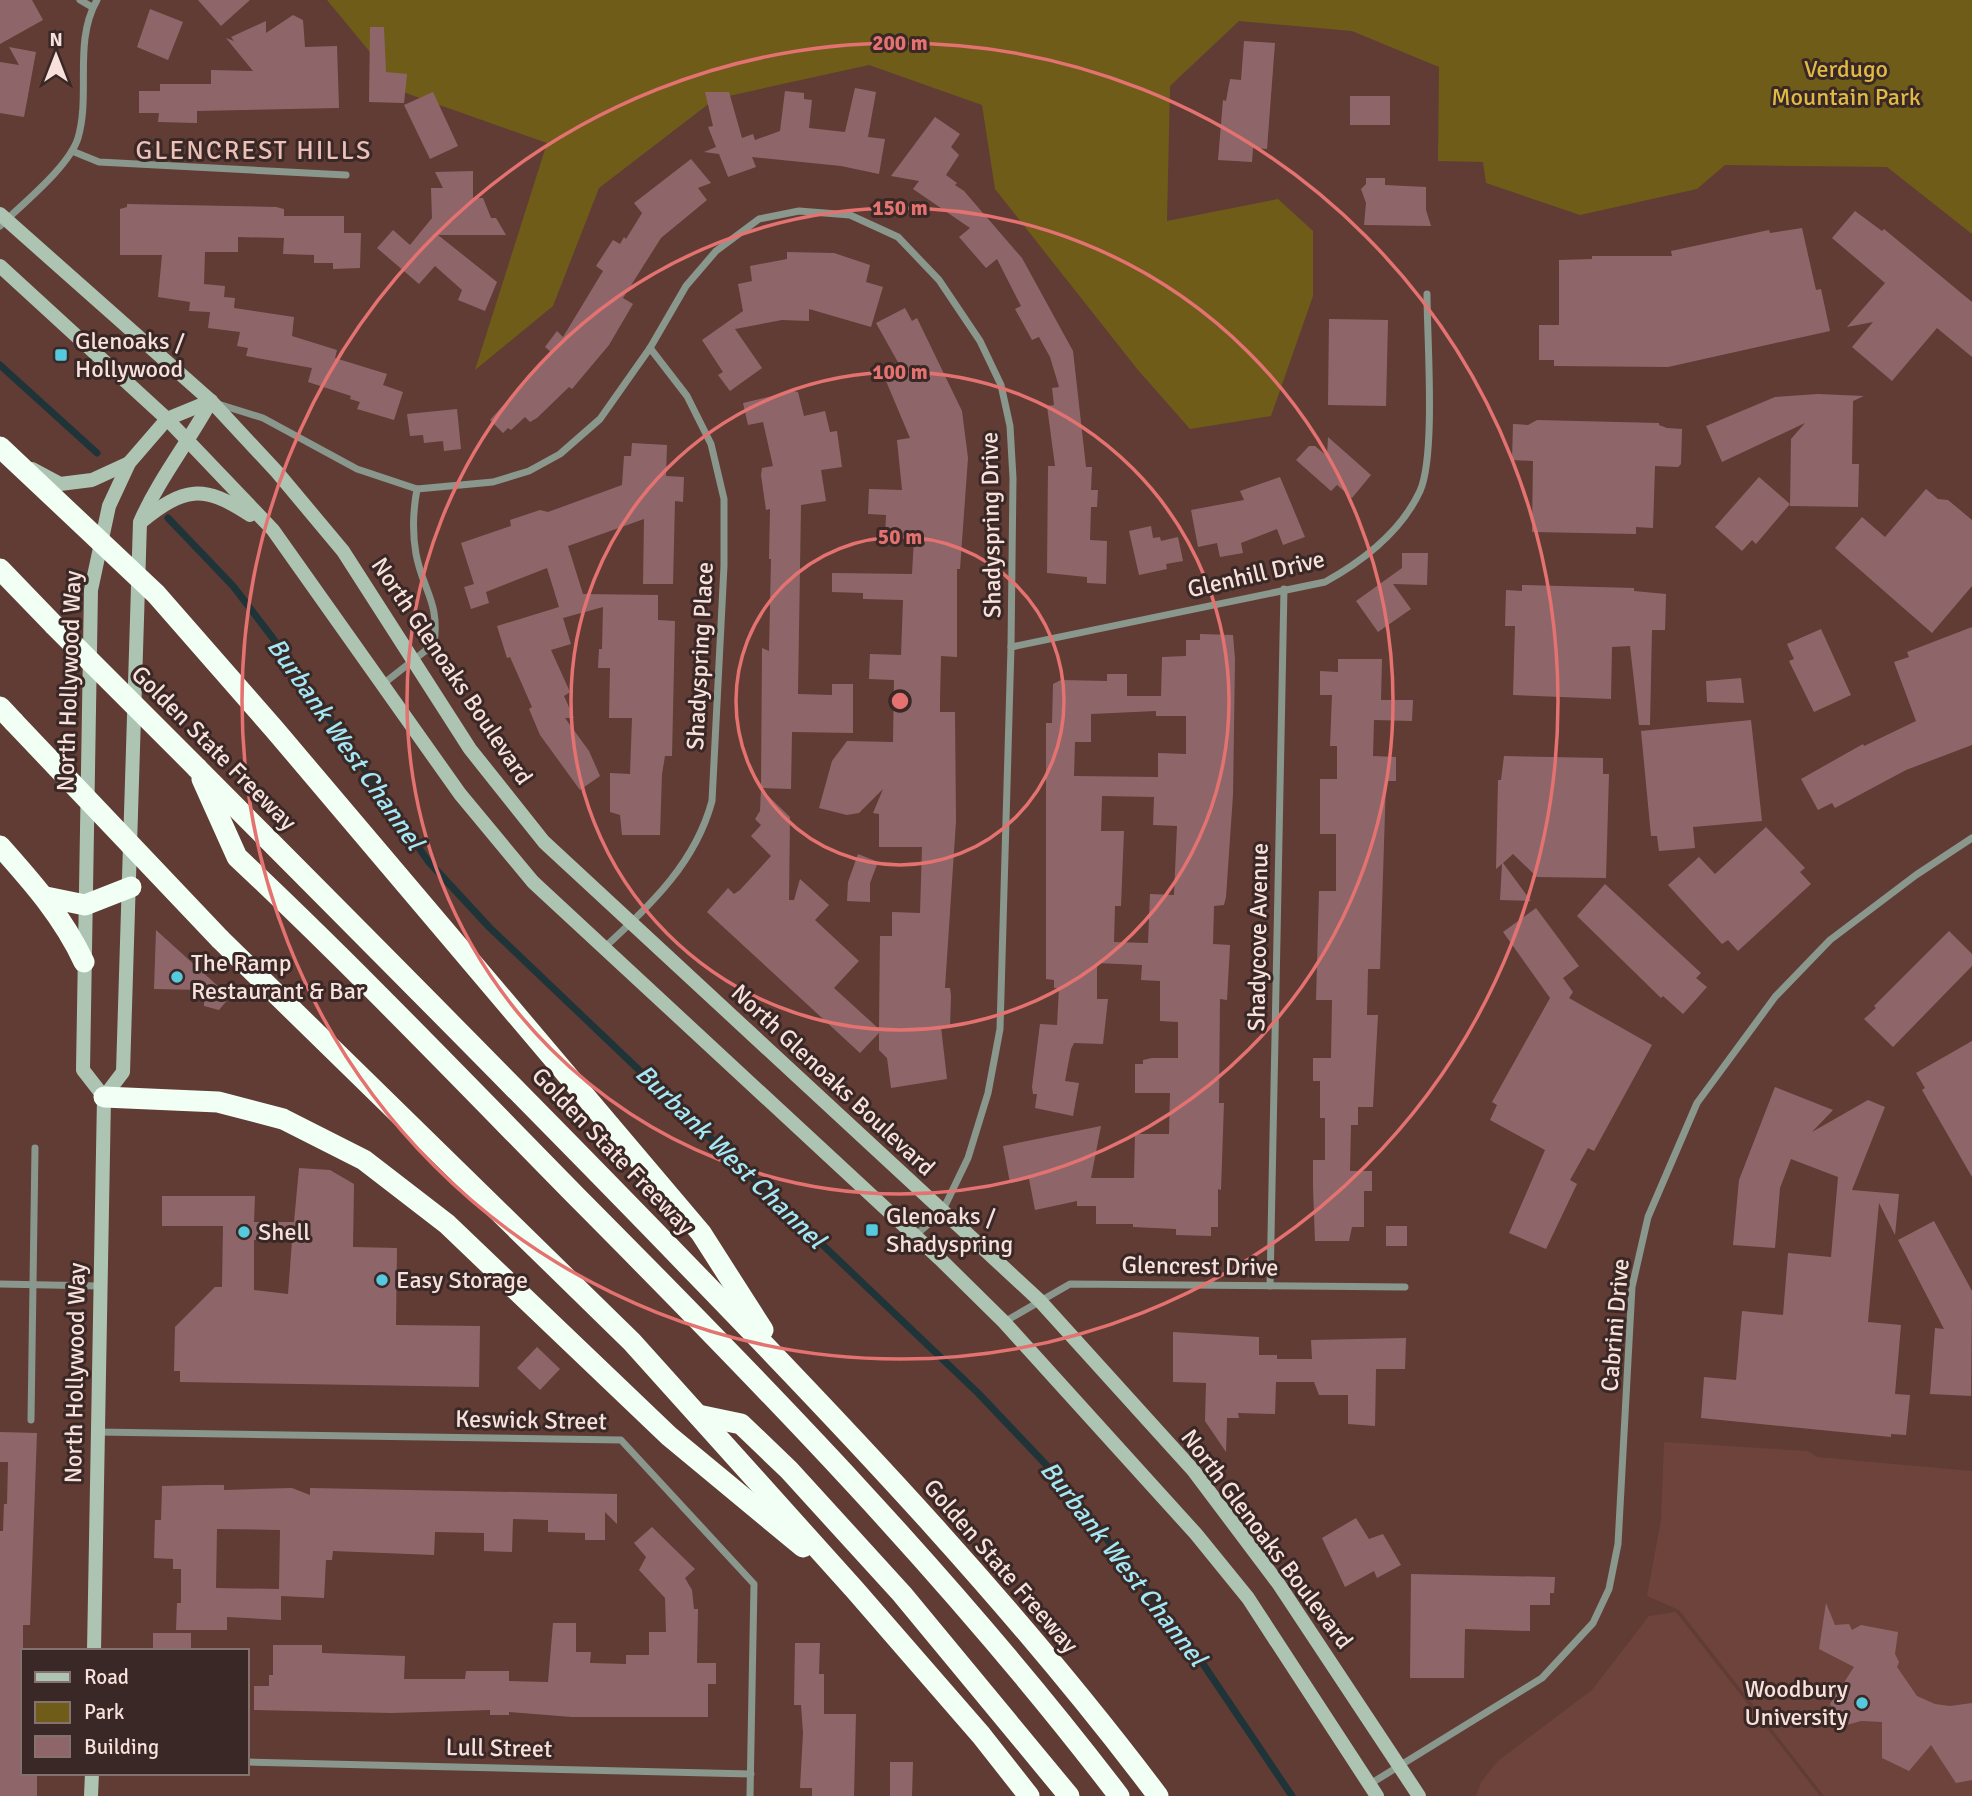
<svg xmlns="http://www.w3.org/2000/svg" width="1972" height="1796" viewBox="0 0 1972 1796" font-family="Signika,sans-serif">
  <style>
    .built { fill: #6e433b }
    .green { fill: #705c19 }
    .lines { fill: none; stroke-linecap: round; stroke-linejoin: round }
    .stream { stroke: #1e3438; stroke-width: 7 }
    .building { fill: #8e666a; fill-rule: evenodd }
    .street { stroke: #89978c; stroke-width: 7 }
    .secondary { stroke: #adc4b2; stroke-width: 14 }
    .highway { stroke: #f1fff4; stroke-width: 21 }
    .highway-bridge { stroke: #f1fff4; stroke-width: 21 }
    .ring { fill: none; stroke: #e47270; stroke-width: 3.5 }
    .poi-dot { fill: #55cadf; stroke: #392825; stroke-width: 2.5 }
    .labels { text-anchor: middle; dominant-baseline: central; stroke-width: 6; stroke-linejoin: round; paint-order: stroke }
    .park-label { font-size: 24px; fill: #e0bb43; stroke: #392825 }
    .poi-label { font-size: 24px; fill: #f8e1dc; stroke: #392825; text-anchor: start }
    .street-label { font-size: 24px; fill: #f8e1dc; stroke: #392825 }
    .neighbourhood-label { font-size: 26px; letter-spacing: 2px; fill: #edc1b8; stroke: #392825 }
    .water-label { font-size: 26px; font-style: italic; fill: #a4e8f6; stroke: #392825 }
    .centre { fill: #e47270; stroke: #392825; stroke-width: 3.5 }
    .ring-label { font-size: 21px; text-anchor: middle; font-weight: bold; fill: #e47270; stroke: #392825; stroke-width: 6; stroke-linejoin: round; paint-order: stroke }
  </style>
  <rect width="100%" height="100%" fill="#603c35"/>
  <!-- built -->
  <g class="built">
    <path d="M1664,1442L1808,1451L1817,1457L1972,1471V1796H1824L1679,1610L1647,1596L1661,1520Z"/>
    <path d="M1676,1612L1820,1796H1476L1481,1782L1498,1761L1592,1690L1649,1616Z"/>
  </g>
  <!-- green -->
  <path class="green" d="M327,0H1972V234L1887,167L1725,165L1697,189L1580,215L1486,183L1483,162L1438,161L1439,67L1352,31L1239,21L1170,86L1167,221L1278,199L1313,231V296L1271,416L1190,429L1138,370L995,189L982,105L869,65L715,99L599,188L553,306L475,370L547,143L403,92Z"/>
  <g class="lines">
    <!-- stream -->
    <g class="stream">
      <path d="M0,365L97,453"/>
      <path d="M168,518L233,586L272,637L428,861L489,927L978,1393L1053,1472L1125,1562L1203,1664L1292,1796"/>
    </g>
  </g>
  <!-- building -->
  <g class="building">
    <path d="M0,0H32L43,20L0,44Z"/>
    <path d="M198,0H250L221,26Z"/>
    <path d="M150,9L183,22L168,60L137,47Z"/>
    <path d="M293,15L303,20L305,47L337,46L339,108L197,111V123L158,122L159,113H139V91H160V84H211V70L253,71L226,38L234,41L231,37L266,21V33Z"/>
    <path d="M370,27H384L386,72L407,74L404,103L369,102Z"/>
    <path d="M1244,41L1275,43L1267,149L1253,148L1252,162L1218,160L1223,100L1226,101L1230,79L1241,80Z"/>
    <path d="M9,47L36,52L24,117L0,113V62L19,65Z"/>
    <path d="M855,88L876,92L868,137L885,139L879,174L841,166L752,157L756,167L728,177L719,154L704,152L716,147L708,127L713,126L705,92H729L742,138L753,134L755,140L780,131L785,91L804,93V99L812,100L809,128L845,132Z"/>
    <path d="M433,92L458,146L430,159L404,105Z"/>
    <rect x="1350" y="96" width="40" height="29"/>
    <path d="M935,117L960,134L951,147L959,155L946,175L957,183L955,185L964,191L1022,258L1073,351L1086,467H1092L1091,490H1098L1097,507H1091L1090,540L1107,541L1106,584L1087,583V577L1047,573L1048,466H1055L1047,406L1054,405L1052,388L1059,387L1050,357L1039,337L1032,340L1015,309L1021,306L997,259L986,268L959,237L970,228L913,189L919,181L891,176Z"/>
    <path d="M691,159L711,183L698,188L707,200L661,238L623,298L633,304L609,345L572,389L569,387L537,418L530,422L525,417L511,430L508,428L503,433L490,420L551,352L545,347L557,331L563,337L603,271L596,266L613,240L620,244L624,237L626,239L642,213L634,203Z"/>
    <path d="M473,171V198H483L491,218H496L506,235H438L497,282L485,311L458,300L462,290L435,266L419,284L377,248L393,230L410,245L432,218L431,188H443L435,172Z"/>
    <path d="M1366,178H1385V185L1426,187V210L1431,226L1364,225L1366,203L1361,189L1366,184Z"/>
    <path d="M127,204L276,207L284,209V216H344V233H361L360,268L333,269V263H314V255L283,254L284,238L238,237V252H205L204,284L225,286L224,297L235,298L234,308L294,317L292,336L337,350L335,358L387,374L383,385L403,392L394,420L357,409L360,402L350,399L351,396L308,382L312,368L246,356L248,348L237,346L240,332L208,328L210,312L189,311L190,302L158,297L162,255H120V209L127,207Z"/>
    <path d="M1855,211L1882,231L1884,229L1972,302V357L1937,328L1892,381L1852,347L1873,322L1847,327L1885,283L1832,238Z"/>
    <path d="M1802,228L1816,290L1821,289L1830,331L1668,367L1554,366V360H1539V325H1559V260L1592,259V256H1672L1671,251L1769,230L1770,233Z"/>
    <path d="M787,252L834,253L870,265L866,282L883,287L871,327L809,309V321L782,320L735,329L762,368L730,391L718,375L723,372L702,340L743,311L738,284L752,281L750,266L787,259Z"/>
    <path d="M905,308L912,321L917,318L962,411L968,458L960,569H957V657L941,656L940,700V712H955L956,821L945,988H950L951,996L950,1028L941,1027L947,1079L891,1088L887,1058L879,1050V1033L860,1053L707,912L728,888L734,894L740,890L771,856L751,836L761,825L755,819L760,811L761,789L790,817L789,900H794L800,879L829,905L815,920L859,961L834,988L879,1029L880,936H892V912L920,913L922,847H879V814L873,813L883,789L859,813L847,815L819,808L832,761L847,741L893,742L894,680L869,679L870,654L901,655L903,600L863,599V593L832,592V573L912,574L914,538H885L886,515L868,514L869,489L902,490L897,440L910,438L886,381L904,373L876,323Z"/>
    <path d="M1329,319L1388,320L1386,406L1328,405Z"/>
    <path d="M793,391L798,392L804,416L825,411L830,432L837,431L842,467L821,470L826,501L801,505L798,694L832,695V684H853V733L792,732L791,789L761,788L762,648L769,651L771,559H769L770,509L766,510L761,475L762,468L773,466L763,422L748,425L743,403Z"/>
    <path d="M1818,394L1864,396L1853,401L1852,464H1859L1858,507L1790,506L1791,439L1805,423L1722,462L1706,426L1775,397Z"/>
    <path d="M457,409L461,449L444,451L443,441L424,443L423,435L410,436L407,414Z"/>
    <path d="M1537,420L1659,423V425L1667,428L1682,429L1681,464L1678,467L1655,466L1653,528L1636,527V534L1532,532L1533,461L1512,460L1513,424L1528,425Z"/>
    <path d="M1328,437L1371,475L1352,498L1337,485L1331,491L1296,460L1309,446H1315L1327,456Z"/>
    <path d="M632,443L667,445L666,476L684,477L683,502L675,501L673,584H643L644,519L568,546L583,594L658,595V620L675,621L672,756H665L662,774L660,835H622L620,815L610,812V773L630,774L632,718H609L610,668H598L599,649H602L603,607L563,618L571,644L551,650L570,692L564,696L574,718H565L589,751L600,776L580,790L540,735L529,709L532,707L510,657L507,658L497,626L559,607L547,568L486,592L489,603L471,609L464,587L474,584L461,543L511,526L510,520L540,510L548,512L622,485L624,456H631Z"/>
    <path d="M1280,477L1305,537L1283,545L1277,529L1241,543L1243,553L1220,557L1217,543L1198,547L1191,510L1244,500L1240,491Z"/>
    <path d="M1759,477L1790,504L1756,544L1752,540L1742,551L1715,527Z"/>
    <path d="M1926,489L1938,499L1948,500L1972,520V586L1932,633L1835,548L1862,517L1885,537Z"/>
    <path d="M1151,526L1153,538L1160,537L1161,541L1178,537L1183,561L1166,564L1167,569L1139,575L1129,531Z"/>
    <path d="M1402,553H1428L1427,585L1393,584L1411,609L1378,632L1356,601L1402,568Z"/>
    <path d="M1522,585L1634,588V591L1666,594L1665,630H1652L1650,725H1639L1630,646L1612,647L1611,699L1513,695L1515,626H1505L1506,590L1522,591Z"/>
    <path d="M1972,627V745L1906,770L1835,808L1832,803L1818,810L1801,779L1863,744L1864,746L1916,721L1894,662L1909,657L1907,652Z"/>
    <path d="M1821,629L1851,695L1814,712L1789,661L1794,659L1787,644Z"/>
    <path d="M1200,634L1233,635L1235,659L1233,795L1226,897L1224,905L1214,906L1213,944L1230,945L1227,1000L1220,999L1219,1103H1224L1221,1190L1218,1189V1227H1211V1236L1176,1235V1229L1133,1227V1224H1096V1206H1077V1201L1035,1210L1029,1179L1010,1183L1003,1146L1101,1126L1091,1178H1134L1135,1134H1169L1170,1093H1135V1064H1143V1060L1152,1058H1178V1022L1160,1021V981L1141,980L1142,965L1097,963V999H1108L1103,1044L1074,1043L1071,1049L1065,1081L1079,1083L1073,1116L1035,1108L1037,1094H1033L1032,1087L1040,1024L1057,1025L1059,988H1054V980L1046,979V723H1052L1053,684L1061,680L1107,681V674H1127V696H1161L1162,657L1186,656V640H1200ZM1156,711V716H1186V754L1158,753V777L1074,776L1075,742H1091V714ZM1102,796L1154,797L1153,825L1177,826L1174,895L1150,894L1148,943L1114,942L1115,906H1121L1124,831H1101Z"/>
    <path d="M1338,659H1382L1381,700H1413L1412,721L1374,720L1373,756L1396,757V781H1386L1380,969H1368L1367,1015H1378L1373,1107H1358V1125H1351L1350,1171H1372V1191H1364V1227H1352L1349,1241H1315L1313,1188V1160H1325V1118H1320V1081H1313V1058H1331L1332,1000H1316L1319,891H1336V834H1320V779H1337V746H1330L1332,695H1320V671L1338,672Z"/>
    <path d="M1741,678L1744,703L1707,702L1706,681Z"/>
    <path d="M1751,720L1762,821L1693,827L1695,848L1659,851L1657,836H1651L1641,731Z"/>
    <path d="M1504,756L1603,758V774H1609L1606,878L1537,877L1513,854L1503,863L1531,901L1500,900L1502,864L1496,869L1498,780H1501Z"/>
    <path d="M1766,827L1805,868L1800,872L1811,884L1738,951L1728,940L1722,944L1668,885L1699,857L1715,874Z"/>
    <path d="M858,854L878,862L870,883V902L847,901L848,882Z"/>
    <path d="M1605,884L1701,973L1696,978L1707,987L1683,1014L1663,996L1661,998L1577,916Z"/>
    <path d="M1536,908L1579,966L1563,978L1573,992L1569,998L1652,1045L1594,1151L1588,1148L1570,1180L1577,1184L1546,1249L1509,1233L1545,1150L1490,1120L1497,1105L1492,1102L1550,998L1503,932Z"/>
    <path d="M156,930L230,997L219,1010L204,1006V990L154,989Z"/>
    <path d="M1949,931L1972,954V966L1893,1047L1864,1019L1876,1008L1874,1006Z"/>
    <path d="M1972,1041V1177L1922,1090L1925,1088L1916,1073Z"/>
    <path d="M1775,1087L1833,1110L1812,1132L1868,1100L1885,1107L1852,1190L1899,1194L1895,1235L1879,1203L1868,1322L1901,1325L1895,1394L1910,1395L1906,1435L1891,1434V1437L1701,1418L1704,1377L1736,1380L1742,1311L1783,1315L1788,1253L1831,1257L1838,1177L1791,1159L1780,1188L1775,1248L1733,1245L1739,1180Z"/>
    <path d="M299,1168L330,1170L354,1184L353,1247L397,1248L396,1325L480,1326L479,1387L180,1382V1371H174L175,1327L215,1287H222L223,1226H162V1196H255L254,1222H294ZM254,1240L292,1241L288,1294L254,1290Z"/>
    <path d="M1934,1221L1972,1291L1971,1396L1930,1394L1935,1328L1944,1329L1898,1240Z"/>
    <rect x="1386" y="1226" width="21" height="20"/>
    <path d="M1173,1332L1259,1337V1355H1277V1359H1312L1311,1340L1406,1338L1405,1369H1376L1375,1426L1348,1424V1395H1319L1314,1382H1276L1275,1414L1238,1413L1239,1418H1227L1226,1452L1205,1421L1206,1383L1173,1382Z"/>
    <path d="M537,1347L560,1369L540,1390L517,1368Z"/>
    <path d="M0,1432L37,1433L30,1625H23V1773H37V1796H0V1531H3L4,1504H7L8,1462H0Z"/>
    <path d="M205,1485H224V1490L292,1488L310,1495V1488L617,1494V1524L605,1512V1540H585V1533L548,1532V1520L513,1519L512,1552L484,1551V1533L435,1532L434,1555L333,1551L332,1560H326L324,1598L281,1596V1620L227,1617V1630H176L177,1603H181V1569H173V1559L154,1558L155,1520H161L162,1486ZM217,1529L280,1530L279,1589L216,1588Z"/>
    <path d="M1356,1518L1369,1539L1383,1534L1401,1565L1377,1578L1374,1571L1345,1587L1322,1538Z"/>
    <path d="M652,1527L695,1569L685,1578L692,1590L694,1609H698L697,1663H716V1684H708V1717H572L509,1712V1715H490V1710L392,1713L254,1710V1686H269V1675H273V1645H322V1653L405,1656L404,1679H465L466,1671H509V1681L548,1682L553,1623H576V1652H591L590,1663L626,1664V1655H649V1632H666L665,1598L639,1570L646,1557L634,1543Z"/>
    <path d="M1411,1574L1555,1577L1554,1593H1550V1605H1530V1631L1465,1629L1464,1678H1410Z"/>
    <path d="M1826,1603L1835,1625L1849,1624L1852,1630L1861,1625L1898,1632L1895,1654L1899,1662L1897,1667L1917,1696L1935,1704L1950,1706L1972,1703V1780L1956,1783L1931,1745L1909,1771L1882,1758V1722L1861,1721L1843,1726L1830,1704L1854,1667L1819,1649Z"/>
    <rect x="153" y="1633" width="38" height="18"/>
    <path d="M795,1643H820L819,1674H824V1714H856L854,1796H812V1788H800L803,1733L801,1705H794Z"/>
    <path d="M890,1762H913L912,1796H890Z"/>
  </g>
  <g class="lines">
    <!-- street -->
    <g class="street">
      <path d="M80,0L92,7"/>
      <path d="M72,151L99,162L346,175"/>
      <path d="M0,226C22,204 69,167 78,138C91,94 73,42 97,0"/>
      <path d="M218,404L263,418L357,469L417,489L493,482L529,471L560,454L600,419L650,348L686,286L716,251L759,219L799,211L850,215L898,237L939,280L980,341L1001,385L1010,426L1013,478L1011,647L1000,1029L988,1093L968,1158L942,1212L915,1236"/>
      <path d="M1011,647L1325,582C1363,561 1401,532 1420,491C1436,455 1427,338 1427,294"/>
      <path d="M383,684L434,644C440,602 423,591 416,554C412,532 413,511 417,489"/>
      <path d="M605,947C651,904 695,864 712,801L724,566V499L711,444L687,396L650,348"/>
      <path d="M0,1284L99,1286"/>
      <path d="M1270,1286L1284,589"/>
      <path d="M1004,1322L1070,1284L1405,1287"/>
      <path d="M31,1420L35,1148"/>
      <path d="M97,1432L621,1440L754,1584L750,1796"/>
      <path d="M247,1762L751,1774"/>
      <path d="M1370,1784L1542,1678L1593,1623L1609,1589L1618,1544L1632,1287L1648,1217L1697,1103L1775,997L1830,940L1916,875L1972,838"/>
    </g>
    <!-- secondary -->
    <g class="secondary">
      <path d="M0,214L211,401L277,472L343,551L470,749L544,842L1040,1301L1193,1470L1278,1583L1419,1796"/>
      <path d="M0,266L167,419L273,530L460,794L533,882L939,1258L1004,1322L1196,1534L1248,1598L1377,1796"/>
      <path d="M32,469L60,484L92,480L129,463"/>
      <path d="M141,522C184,487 203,484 250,515"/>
      <path d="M104,1097L83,1070L91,590L109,506L129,463L167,419L211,401"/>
      <path d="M94,1651L104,1097L123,1072L140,522C159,479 188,443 211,401"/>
      <path d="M91,1796L92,1773"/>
    </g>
    <!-- highway -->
    <g class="highway">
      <path d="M0,447L156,594L275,730L701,1233L763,1330"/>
      <path d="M0,569L54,625"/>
      <path d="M0,707L14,722"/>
      <path d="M197,768C363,935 530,1102 694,1272C856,1439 1018,1610 1158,1796"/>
      <path d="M202,779L237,857C353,966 464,1082 576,1196C766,1387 955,1581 1119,1796"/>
      <path d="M0,846C33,883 63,917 84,962"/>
      <path d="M46,897L85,905L131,887"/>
      <path d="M220,939L632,1342L855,1590L981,1735L1029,1796"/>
      <path d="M104,1097L218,1102L283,1119L364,1160L447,1224L669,1436L803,1547"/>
      <path d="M698,1415L741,1424L789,1470L902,1594L1069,1796"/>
    </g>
    <!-- highway-bridge -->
    <g class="highway-bridge">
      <path d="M54,625L197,768"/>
      <path d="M14,722L220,939"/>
    </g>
  </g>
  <!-- distance rings -->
  <g class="ring">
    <circle cx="900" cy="701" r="164"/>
    <circle cx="900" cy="701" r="329"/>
    <circle cx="900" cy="701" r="493"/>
    <circle cx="900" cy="701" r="658"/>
  </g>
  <!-- markers -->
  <g class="poi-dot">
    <rect x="54" y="348" width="14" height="14" rx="3.5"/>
    <circle cx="177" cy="977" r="7"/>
    <rect x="865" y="1223" width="14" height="14" rx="3.5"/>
    <circle cx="244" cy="1232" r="7"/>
    <circle cx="382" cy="1280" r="7"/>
    <circle cx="1862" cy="1703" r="7"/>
  </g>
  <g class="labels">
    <!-- park labels -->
    <g class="park-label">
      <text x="1846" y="69">Verdugo<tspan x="1846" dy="28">Mountain Park</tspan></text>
    </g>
    <!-- poi labels -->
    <g class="poi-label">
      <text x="75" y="341">Glenoaks /<tspan x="75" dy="28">Hollywood</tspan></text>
      <text x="191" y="963">The Ramp<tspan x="191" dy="28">Restaurant &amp; Bar</tspan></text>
      <text x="886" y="1216">Glenoaks /<tspan x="886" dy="28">Shadyspring</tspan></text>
      <text x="258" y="1232">Shell</text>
      <text x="396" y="1280">Easy Storage</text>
      <text x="1848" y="1689" text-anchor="end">Woodbury<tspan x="1848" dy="28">University</tspan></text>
    </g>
    <!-- street labels -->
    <g class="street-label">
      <text transform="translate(991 525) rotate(-91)">Shadyspring Drive</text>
      <text transform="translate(1256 574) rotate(-13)">Glenhill Drive</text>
      <text transform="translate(700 656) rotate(-87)">Shadyspring Place</text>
      <text transform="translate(452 671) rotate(56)">North Glenoaks Boulevard</text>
      <text transform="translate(69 681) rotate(-88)">North Hollywood Way</text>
      <text transform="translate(214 748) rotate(45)">Golden State Freeway</text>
      <text transform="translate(1258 937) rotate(-89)">Shadycove Avenue</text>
      <text transform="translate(833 1080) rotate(43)">North Glenoaks Boulevard</text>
      <text transform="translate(613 1151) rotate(46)">Golden State Freeway</text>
      <text transform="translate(1200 1266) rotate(1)">Glencrest Drive</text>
      <text transform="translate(1615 1325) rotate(-85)">Cabrini Drive</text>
      <text transform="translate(75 1373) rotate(-89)">North Hollywood Way</text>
      <text transform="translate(531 1420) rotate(1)">Keswick Street</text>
      <text transform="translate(1267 1539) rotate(53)">North Glenoaks Boulevard</text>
      <text transform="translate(1001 1566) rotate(49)">Golden State Freeway</text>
      <text transform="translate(499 1748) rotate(1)">Lull Street</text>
    </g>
    <!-- neighbourhood labels -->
    <g class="neighbourhood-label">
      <text x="254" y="151">GLENCREST HILLS</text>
    </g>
    <!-- water labels -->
    <g class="water-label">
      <text transform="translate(345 744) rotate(55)">Burbank West Channel</text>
      <text transform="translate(730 1157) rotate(44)">Burbank West Channel</text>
      <text transform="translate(1123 1564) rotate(52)">Burbank West Channel</text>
    </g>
  </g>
  <circle cx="900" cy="701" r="10" class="centre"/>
  <g class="ring-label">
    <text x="900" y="50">200 m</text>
    <text x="900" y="215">150 m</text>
    <text x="900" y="379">100 m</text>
    <text x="900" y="544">50 m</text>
  </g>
  <!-- legend -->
  <rect x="21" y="1649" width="228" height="126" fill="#392825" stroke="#85726e" stroke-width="2"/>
  <rect x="35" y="1672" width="35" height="10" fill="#adc4b2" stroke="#85726e" stroke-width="2"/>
  <text x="84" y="1684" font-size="21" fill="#f8e1dc">Road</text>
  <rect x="35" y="1702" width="35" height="21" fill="#705c19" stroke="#85726e" stroke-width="2"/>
  <text x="84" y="1719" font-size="21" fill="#f8e1dc">Park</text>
  <rect x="35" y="1736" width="35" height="21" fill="#8e666a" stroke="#85726e" stroke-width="2"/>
  <text x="84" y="1754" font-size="21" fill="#f8e1dc">Building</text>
  <!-- north arrow -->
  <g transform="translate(56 56)" stroke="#392825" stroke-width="5" paint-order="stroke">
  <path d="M0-5L12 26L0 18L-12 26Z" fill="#f8e1dc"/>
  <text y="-10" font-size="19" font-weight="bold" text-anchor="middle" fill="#f8e1dc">N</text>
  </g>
</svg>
